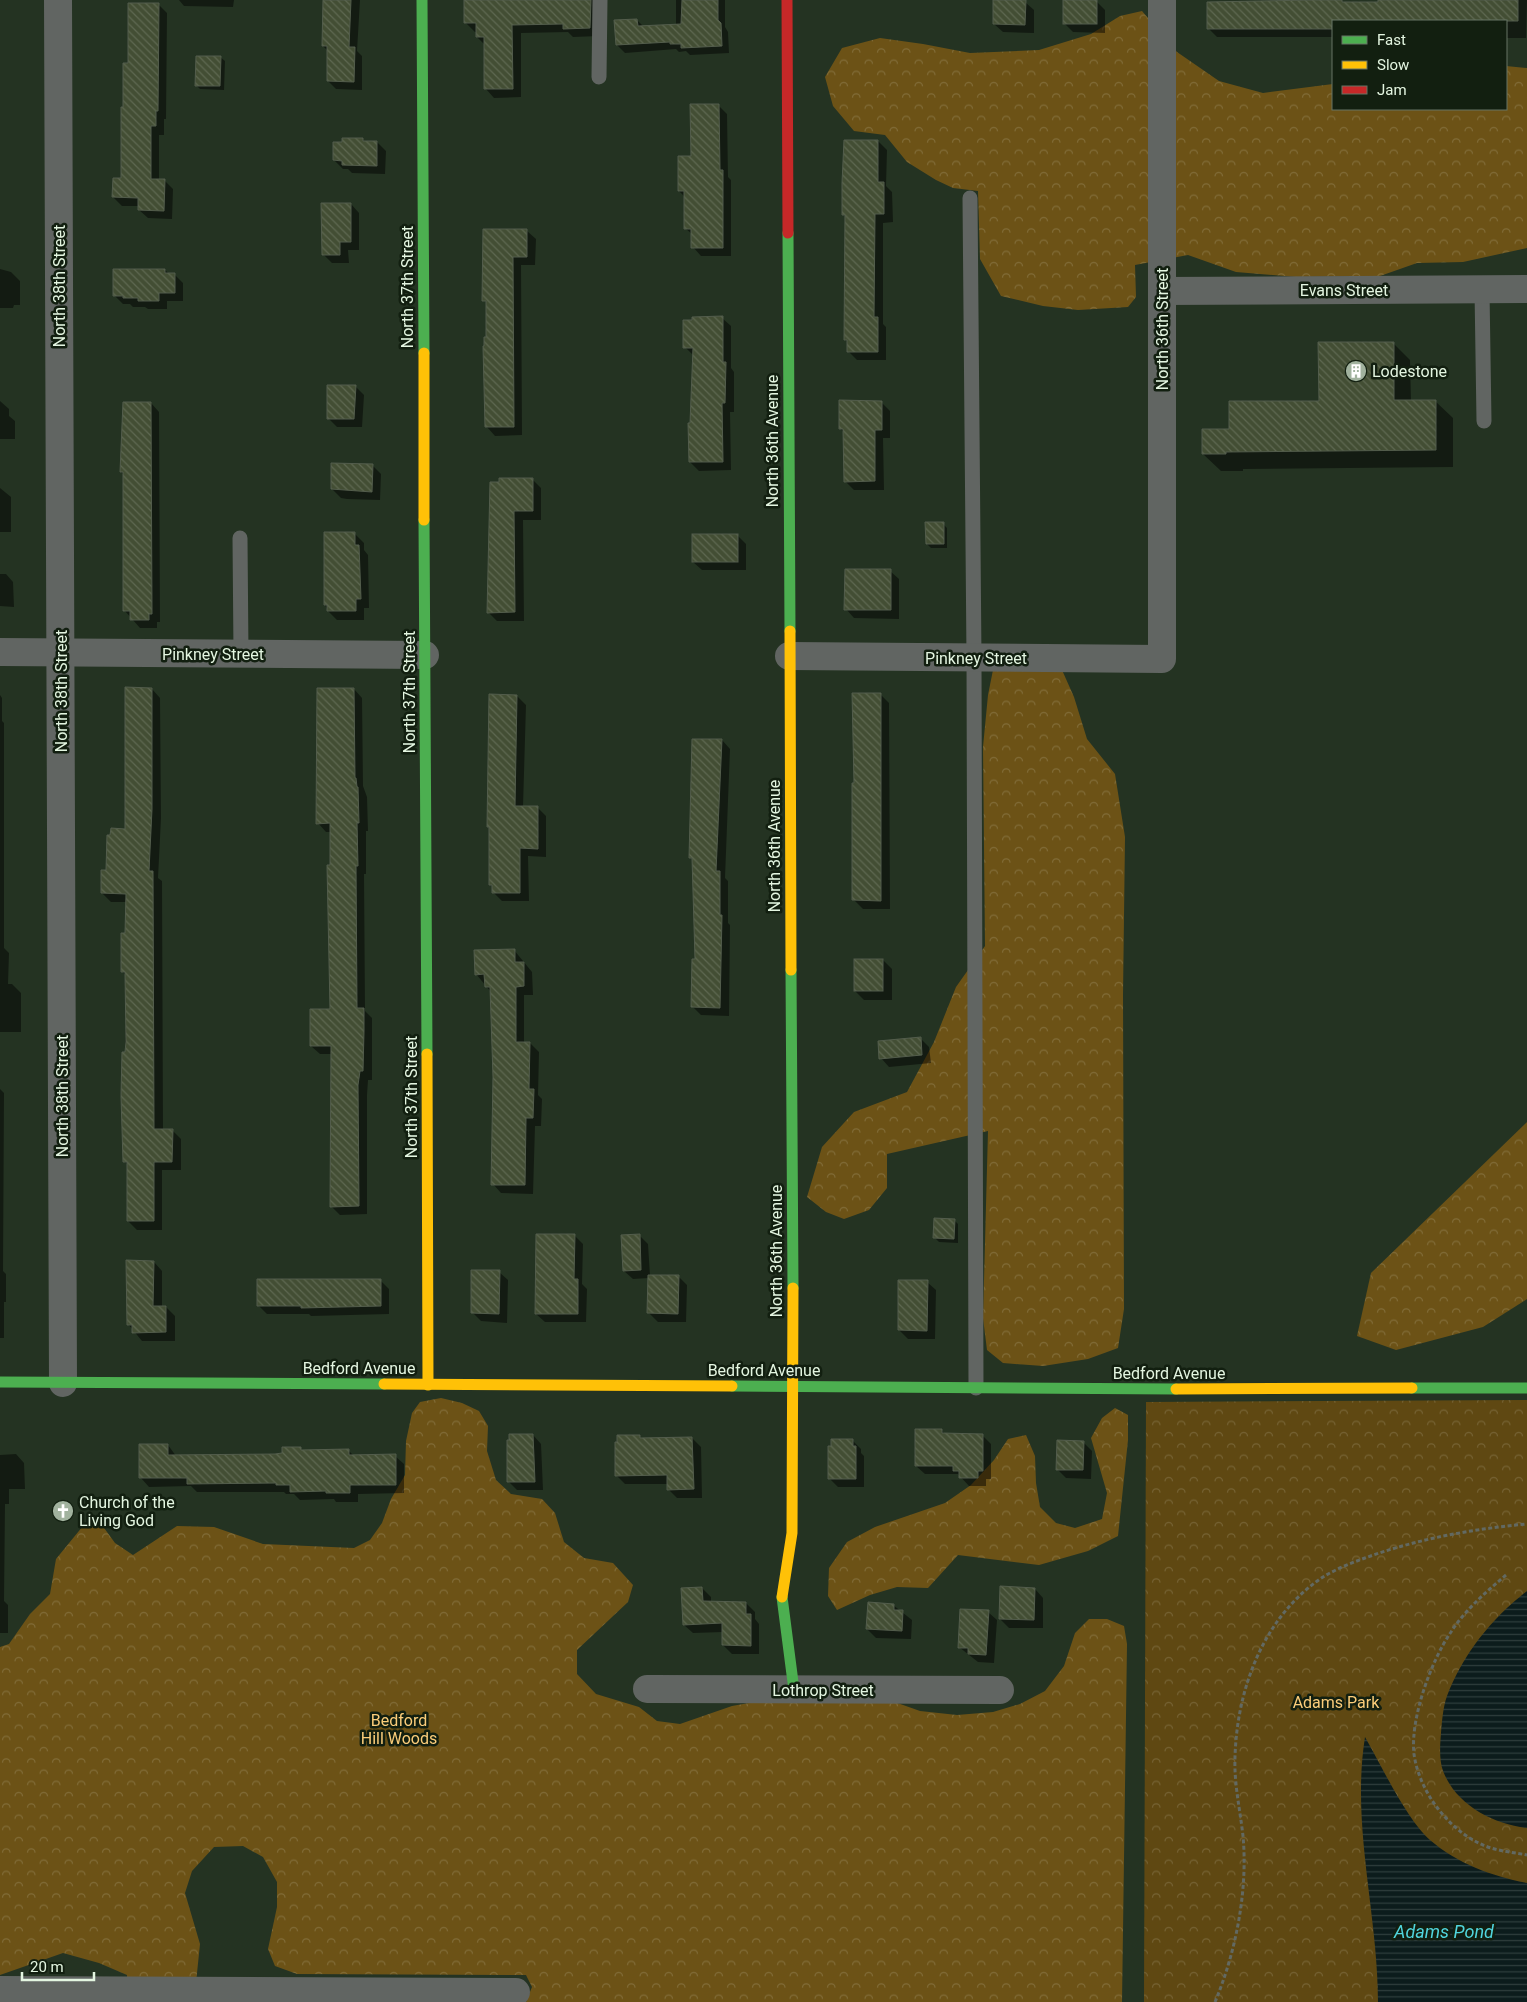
<svg xmlns="http://www.w3.org/2000/svg" width="1527" height="2002" viewBox="0 0 1527 2002" font-family="Roboto,sans-serif">
  <style>
    .forest { fill: url(#forest-crowns) }
    .park { fill: url(#park-crowns) }
    .water { fill: url(#water-rules) }
    .shadow { fill: #0007 }
    .building { fill: url(#building-back-hatch); stroke: #535d4c }
    .lines { fill: none; stroke-linecap: round; stroke-linejoin: round }
    .path { stroke: #626962; stroke-width: 3; stroke-dasharray: 4 2.5; stroke-linecap: butt }
    .lane { stroke: #616562; stroke-width: 15 }
    .street { stroke: #616562; stroke-width: 28 }
    .fast { stroke: #4caf50; stroke-width: 11 }
    .slow { stroke: #ffc107; stroke-width: 11 }
    .jam { stroke: #c62828; stroke-width: 11 }
    .labels { text-anchor: middle; dominant-baseline: central; stroke-width: 5; stroke-linejoin: round; paint-order: stroke }
    .street-label { font-size: 16px; fill: #e4f6e1; stroke: #121f10 }
    .poi-label { font-size: 16px; fill: #e4f6e1; stroke: #121f10; text-anchor: start }
    .park-label { font-size: 16px; fill: #fbcd7a; stroke: #121f10 }
    .water-label { font-size: 18px; font-style: italic; fill: #50d5dd; stroke: #121f10 }
  </style>
  <defs>
    <pattern id="forest-crowns" width="20" height="18" patternUnits="userSpaceOnUse" patternTransform="scale(1.25)"><rect width="20" height="18" fill="#6c5216"/><path d="M2 6a3 3 0 1 1 6 0M12 15a3 3 0 1 1 6 0" fill="none" stroke="#816c38"/></pattern>
    <pattern id="park-crowns" width="20" height="18" patternUnits="userSpaceOnUse" patternTransform="scale(1.25)"><rect width="20" height="18" fill="#5f4812"/><path d="M2 6a3 3 0 1 1 6 0M12 15a3 3 0 1 1 6 0" fill="none" stroke="#766334"/></pattern>
    <pattern id="water-rules" width="6" height="5" patternUnits="userSpaceOnUse" patternTransform="scale(1.25)"><rect width="6" height="5" fill="#0c1c1c"/><path d="M0 2.5h6" fill="none" stroke="#2f3e3d"/></pattern>
    <pattern id="building-back-hatch" width="6" height="6" patternUnits="userSpaceOnUse" patternTransform="scale(1.25)"><rect width="6" height="6" fill="#434e34"/><path d="M-1 5l2 2M0 0l6 6M5-1l2 2" fill="none" stroke="#5e6851"/></pattern>
  </defs>
  <rect width="100%" height="100%" fill="#243322"/>
  <!-- forest -->
  <g class="forest">
    <path d="M1142,11L1177,52L1219,81L1263,93L1333,84V109H1506V66L1527,68V248L1463,262L1417,263L1380,276L1296,277L1236,272L1188,255L1135,265L1136,297L1128,307L1078,310L1043,306L1001,296L980,259L978,191L953,188L936,180L907,162L885,135L854,131L833,106L825,77L842,48L880,38L923,44L970,53L1039,50L1091,34L1120,16Z"/>
    <path d="M993,670H1062L1074,697L1087,739L1115,774L1125,837L1123,995L1124,1309L1118,1348L1088,1359L1043,1366L1003,1363L987,1350L983,1318L988,1131L887,1154V1188L869,1210L844,1219L826,1212L807,1197L822,1147L854,1112L907,1092L934,1042L956,987L985,946L983,747L988,695Z"/>
    <path d="M1527,1122V1299L1483,1327L1396,1350L1357,1336L1371,1273Z"/>
    <path d="M441,1398L462,1403L479,1411L488,1426L487,1451L496,1480L511,1494L542,1499L555,1513L564,1542L584,1558L613,1563L633,1585L628,1602L577,1650V1674L596,1694L639,1707L657,1721L680,1724L732,1706L760,1701L889,1700L920,1711L957,1715L993,1712L1020,1704L1045,1691L1064,1666L1075,1633L1089,1619H1107L1124,1626L1127,1644L1122,2002H526L532,1987L526,1975L297,1974L275,1966L268,1949L277,1907V1882L263,1857L243,1846L214,1847L192,1871L185,1893L200,1944L194,2002H127V1975L99,1963L63,1953L0,1975V1647L9,1644L30,1614L50,1594L56,1559L83,1526L99,1521L115,1543L133,1555L177,1526L214,1527L263,1544L354,1548L370,1540L382,1523L391,1499L405,1475L406,1441L412,1413L420,1402Z"/>
    <path d="M1115,1408L1128,1415V1440L1118,1536L1088,1551L1039,1565L958,1555L928,1588L897,1587L870,1595L837,1610L828,1596L829,1568L847,1542L875,1527L945,1503L971,1485L994,1460L1008,1439L1026,1435L1035,1456L1036,1483L1040,1507L1056,1523L1075,1528L1102,1519L1107,1493L1091,1438L1102,1418Z"/>
  </g>
  <!-- park -->
  <path class="park" d="M1527,1400V2002H1144L1146,1402Z"/>
  <!-- water -->
  <g class="water">
    <path d="M1527,1591V1828C1493,1824 1456,1805 1443,1771C1439,1760 1440,1745 1441,1733C1442,1721 1443,1707 1447,1696C1463,1654 1492,1618 1527,1591Z"/>
    <path d="M1365,1737C1381,1765 1407,1820 1430,1840C1458,1864 1492,1876 1527,1883V2002H1378C1378,1914 1351,1825 1365,1737Z"/>
  </g>
  <!-- shadow -->
  <g class="shadow">
    <path d="M179,0H234L233,7L184,6Z"/>
    <path d="M324,0H360L357,51L362,56V90L336,89L328,81V51L323,46Z"/>
    <path d="M466,0H595L599,36L573,37L568,32L521,33V97L494,98L486,89V46L477,37V32H475L466,23Z"/>
    <path d="M676,0H725V27L728,32L729,53L690,55L686,51L679,52L676,49L625,53L617,45L637,20L644,27L676,26Z"/>
    <path d="M1379,0H1527L1526,38H1506V21H1333V37H1217L1209,29L1341,1L1343,3H1379Z"/>
    <path d="M1025,2L1034,10V33L1003,32L994,24Z"/>
    <path d="M1097,2L1105,10V33L1073,32L1065,24Z"/>
    <path d="M158,4L167,13L166,119H164V135H159V180H164L173,189L172,219L148,218L139,210V206H122L113,197L122,179L124,109L129,64Z"/>
    <path d="M220,57L225,61L224,90L200,89L196,85Z"/>
    <path d="M718,105L727,114L728,177L731,180V256H701L693,247V235L685,228V197L679,191L692,158Z"/>
    <path d="M362,139L365,142H377L386,151L385,174L352,173L348,169H343L334,160L344,143Z"/>
    <path d="M878,141L887,150L886,186L892,192L893,222L883,223V324L886,327V360H857L849,352V343L845,340L846,217L843,214Z"/>
    <path d="M351,204L359,213V250H348L349,263H332L323,254Z"/>
    <path d="M527,231L536,239L535,265H521L522,435L495,436L487,427V303L484,300Z"/>
    <path d="M0,269L11,272L20,281V305H14L13,308H0Z"/>
    <path d="M165,270L169,274H174L183,283V301H167V309H148L145,307H133L130,304H123L114,295Z"/>
    <path d="M722,318L731,326V368L734,372V412H730L731,470L699,471L690,462L694,356L685,347Z"/>
    <path d="M1393,343L1410,360L1411,401H1435L1453,418V467L1243,469V471H1221L1203,454L1320,402Z"/>
    <path d="M355,386L364,395L362,427H337L328,418Z"/>
    <path d="M0,401L9,409V416L15,421V439H0Z"/>
    <path d="M151,403L159,412L160,622H157V628H140L125,611L124,475L121,472Z"/>
    <path d="M882,403L890,411V438H883L884,490H854L845,481L844,433L840,428Z"/>
    <path d="M372,465L381,474L380,500L347,499L341,498L332,489Z"/>
    <path d="M532,479L541,488V520H523L524,621H497L488,612L491,483Z"/>
    <path d="M0,488L11,497V532H0Z"/>
    <path d="M943,524L947,528V548H931L927,544Z"/>
    <path d="M355,534L364,543V550L368,555L369,608H364V620H337L328,611L325,605Z"/>
    <path d="M737,535L746,544V570H702L693,562Z"/>
    <path d="M890,571L899,579V619L854,618L846,609Z"/>
    <path d="M0,574H6L13,582L14,607L0,606Z"/>
    <path d="M152,689L160,698L161,818L158,878L162,881L163,1130H172L181,1139V1170H162V1230H137L128,1221V1165L124,1161L126,976L122,971L126,934L127,902H111L102,893L107,871L127,830Z"/>
    <path d="M354,689L362,698L363,786L367,797L368,831H366V874H364L365,1011L372,1018V1080H368L367,1095V1214L340,1215L331,1206L333,1054H320L311,1046L331,1010V832H326L318,823Z"/>
    <path d="M880,694L889,703L890,909H863L854,900L855,784Z"/>
    <path d="M0,695L2,698V721L4,723V948L9,953L8,984H12L21,993V1032H0Z"/>
    <path d="M517,696L526,705L523,807H537L546,816V857L528,856L529,901H502L493,892V887L491,885V829L488,827Z"/>
    <path d="M722,740L730,749L725,878L728,881V923L730,925L729,1016L701,1015L692,1006L696,961L694,861L690,857Z"/>
    <path d="M514,950L532,972L533,995H524V1043H530L539,1052L538,1095L542,1099L541,1126H535L533,1194L501,1193L493,1184L494,1077L491,992L476,974Z"/>
    <path d="M883,960L892,969V1000H864L855,991Z"/>
    <path d="M920,1038L929,1047L931,1063L889,1067L881,1058Z"/>
    <path d="M0,1089L4,1093L3,1271L6,1274V1302H4V1338H0Z"/>
    <path d="M954,1220L958,1224V1243L939,1242L935,1238Z"/>
    <path d="M574,1235L583,1244L582,1284L587,1289L586,1322H545L536,1314Z"/>
    <path d="M639,1235L648,1244L650,1276H678L687,1285L686,1322H658L649,1313V1278L633,1279L624,1271Z"/>
    <path d="M154,1262L162,1271V1307H166L175,1316V1341H142L128,1324Z"/>
    <path d="M499,1272L508,1280L507,1323L481,1321L472,1312Z"/>
    <path d="M380,1280L389,1289V1314L311,1316L309,1314H267L258,1305Z"/>
    <path d="M927,1282L936,1290L935,1339H908L899,1330Z"/>
    <path d="M941,1430L945,1434L982,1435L991,1444V1479H986V1486H969L958,1474H925L916,1466Z"/>
    <path d="M533,1435L541,1444L543,1490H517L508,1481Z"/>
    <path d="M639,1436L642,1440L692,1438L701,1447L702,1498H677L669,1490L668,1484H625L617,1476Z"/>
    <path d="M852,1440L861,1449V1453L864,1456V1487H838L829,1478L832,1447Z"/>
    <path d="M1083,1442L1092,1451L1091,1479L1066,1478L1058,1470Z"/>
    <path d="M168,1445L176,1456L275,1455L300,1448L303,1451L348,1450L354,1456H395L404,1464V1493L358,1494V1502H336L334,1499L300,1500L294,1494H286L284,1492H197L191,1486L149,1487L141,1478Z"/>
    <path d="M16,1454L24,1463L25,1489H9V1504H5L4,1601L8,1605V1633H0V1455Z"/>
    <path d="M702,1588L711,1597V1602L746,1603L755,1612V1619L759,1624V1654H732L723,1645V1632L693,1633L684,1625Z"/>
    <path d="M1035,1589L1043,1598V1628H1009L1000,1619Z"/>
    <path d="M893,1605L912,1620L911,1639L876,1638L867,1629Z"/>
    <path d="M988,1612L997,1620L994,1663L978,1662L959,1647Z"/>
  </g>
  <!-- building -->
  <g class="building">
    <path d="M323,0H351L349,47H355L354,82L327,81V46H322Z"/>
    <path d="M464,0H591L590,28L563,29V24L512,25L513,89H484V37H476V23H464Z"/>
    <path d="M682,0H718V20L721,23L722,46L681,48V44H670V42L616,45L614,20L637,19L638,26L681,24Z"/>
    <path d="M993,0H1026L1025,25L993,24Z"/>
    <rect x="1063" y="0" width="34" height="24"/>
    <path d="M1314,0H1342V2H1378V0H1518V21H1333V29H1207V2Z"/>
    <path d="M128,3H159L158,111H156V126H151V179H165L164,211L138,210V198L112,197L113,178H121V107H123V63H128Z"/>
    <path d="M196,56H221L220,86H195Z"/>
    <path d="M690,104H719L720,170H723V248H691V229H684V191H678V156H691Z"/>
    <path d="M342,138H363V141H377V166L342,165V161L333,160V142H342Z"/>
    <path d="M844,140H878V182H884V214H875L874,317H878V352H847V340H844L845,215H842V183Z"/>
    <path d="M321,203H351V242H340V255H322Z"/>
    <path d="M483,229H527V257H513L514,427H485L483,346H484V337H486V301H482Z"/>
    <path d="M113,269H165V273H175V293H159V301H138V298H123V296H113Z"/>
    <path d="M723,316V362H726L725,403H722L723,462H689L688,423H690L693,348H683V320H692V317Z"/>
    <path d="M1318,342H1394V400H1436V450L1226,452V454H1202V429H1229V401H1319Z"/>
    <path d="M327,385H356L354,419H327Z"/>
    <path d="M839,400L882,401V430H875V481L844,482L843,429H839Z"/>
    <path d="M123,402H151L152,614H149V620H130V611H123V472H120Z"/>
    <path d="M331,463L373,464L372,492L331,489Z"/>
    <path d="M499,478H533V511H514L515,612L487,613L490,482H499Z"/>
    <path d="M925,522H944V544H926Z"/>
    <path d="M324,532H355V545H359L361,599H356V611H327V605H324Z"/>
    <rect x="692" y="534" width="46" height="28"/>
    <path d="M845,569H891V610H844Z"/>
    <path d="M125,687L152,688V809L149,871H153L154,1129H173L172,1162H154V1221H127V1162H123L121,1096L122,1052H125L126,1042L125,972H121V933H125L126,894L101,893V870H106L107,835H110L111,828L125,829Z"/>
    <path d="M317,688H354L355,778H356L357,787H358L359,823H357L358,866H356L357,1008H364V1031L363,1071H360L358,1085L359,1206L330,1207L331,1046H310V1009H330L327,865H330V823L316,824Z"/>
    <path d="M852,693H881V901L852,900V783H854Z"/>
    <path d="M489,694L517,695L515,806H538V849L520,848V893H492V885H489V827H487Z"/>
    <path d="M692,739H722L716,871H720V915H722L720,1008L691,1007L692,959H695L692,858H689Z"/>
    <path d="M515,949V962H524V986L516,987V1042H530L529,1089H534L533,1118H526L525,1185H491L493,1077L490,987H485L484,974L475,975L474,950Z"/>
    <rect x="854" y="959" width="29" height="32"/>
    <path d="M921,1037L922,1055L879,1059L878,1041Z"/>
    <path d="M934,1218L955,1219L954,1239L933,1238Z"/>
    <path d="M536,1234H575L574,1279H578V1314H535Z"/>
    <path d="M640,1234L641,1270L623,1271L621,1235Z"/>
    <path d="M126,1260L154,1261L153,1306H166V1332L132,1333V1325H127Z"/>
    <path d="M471,1270H500L499,1314L471,1313Z"/>
    <path d="M648,1275H679L678,1314L647,1313Z"/>
    <path d="M257,1279H381V1306L301,1308V1306H257Z"/>
    <path d="M898,1280H928L927,1331L898,1330Z"/>
    <path d="M915,1429H942V1433L983,1434V1471H978V1478H959V1471H953V1466H915Z"/>
    <path d="M509,1434H533L535,1482H507V1440H509Z"/>
    <path d="M617,1435H640V1438L692,1437L694,1489L667,1490V1475L615,1476V1442H617Z"/>
    <path d="M831,1439H853V1446H856V1479H828V1446H831Z"/>
    <path d="M1057,1440L1084,1441L1083,1470H1056Z"/>
    <path d="M139,1444H168V1455L275,1454L282,1453V1447H301V1450L349,1449V1455L396,1454V1485H350V1493H326V1491L290,1492V1485H276V1483L187,1484V1478H139Z"/>
    <path d="M1000,1586L1035,1588L1034,1620L999,1619Z"/>
    <path d="M702,1587L703,1601L746,1602V1614H751V1646L722,1645V1623L683,1625L681,1588Z"/>
    <path d="M868,1602L894,1604V1610H903L902,1631L866,1629Z"/>
    <path d="M960,1609L989,1610L986,1655L968,1654V1648H958Z"/>
  </g>
  <g class="lines">
    <!-- path -->
    <g class="path">
      <path d="M1506,1575C1486,1592 1465,1610 1451,1632C1431,1661 1410,1719 1414,1754C1419,1791 1448,1830 1483,1845C1496,1851 1512,1852 1527,1855"/>
      <path d="M1215,2002C1236,1952 1248,1890 1243,1836C1240,1809 1234,1784 1235,1757C1237,1688 1264,1616 1323,1577C1336,1569 1351,1563 1365,1558C1417,1539 1472,1529 1527,1524"/>
    </g>
    <!-- lane -->
    <g class="lane">
      <path d="M599,77L600,0"/>
      <path d="M970,198L974,658L976,1388"/>
      <path d="M1482,290L1484,421"/>
      <path d="M240,538L241,654"/>
    </g>
    <!-- street -->
    <g class="street">
      <path d="M58,0L63,1383"/>
      <path d="M1162,291L1527,289"/>
      <path d="M0,652L425,655"/>
      <path d="M789,656L1162,659V0"/>
      <path d="M647,1689L1000,1690"/>
      <path d="M0,1990L516,1992"/>
    </g>
    <!-- fast -->
    <g class="fast">
      <path d="M422,0L424,353"/>
      <path d="M788,233L790,631"/>
      <path d="M424,520L427,1054"/>
      <path d="M791,970L793,1288"/>
      <path d="M0,1382L384,1384"/>
      <path d="M732,1386L1176,1389"/>
      <path d="M1412,1388H1527"/>
      <path d="M782,1597L794,1690"/>
    </g>
    <!-- slow -->
    <g class="slow">
      <path d="M424,353V520"/>
      <path d="M790,631L791,970"/>
      <path d="M427,1054L428,1385"/>
      <path d="M384,1384L732,1386"/>
      <path d="M1176,1389L1412,1388"/>
      <path d="M782,1597L792,1533L793,1288"/>
    </g>
    <!-- jam -->
    <path class="jam" d="M787,0L788,233"/>
  </g>
  <!-- icons -->
  <defs>
    <g id="building-disc" transform="scale(1.125)"><circle r="9.5" fill="#a1b29e" stroke="#121f10"/><path d="M-4-6H4V6H1V3H-1V6H-4ZM-2.5-4.3h1.7v1.8h-1.7ZM.8-4.3h1.7v1.8H.8ZM-2.5-1h1.7V.8h-1.7ZM.8-1h1.7V.8H.8Z" fill="#fff"/></g>
    <g id="church-disc" transform="scale(1.125)"><circle r="9.5" fill="#a1b29e" stroke="#121f10"/><path d="M-1.2-6h2.4v3.5h3.3v2.4h-3.3V6h-2.4V-.1h-3.3v-2.4h3.3Z" fill="#fff"/></g>
  </defs>
  <g fill-rule="evenodd">
    <use href="#building-disc" x="1356" y="371"/>
    <use href="#church-disc" x="63" y="1511"/>
  </g>
  <g class="labels">
    <!-- street labels -->
    <g class="street-label">
      <text transform="translate(59 286) rotate(-90)">North 38th Street</text>
      <text transform="translate(407 287) rotate(-90)">North 37th Street</text>
      <text x="1344" y="290">Evans Street</text>
      <text transform="translate(1162 329) rotate(-90)">North 36th Street</text>
      <text transform="translate(772 441) rotate(-90)">North 36th Avenue</text>
      <text x="213" y="654">Pinkney Street</text>
      <text x="976" y="658">Pinkney Street</text>
      <text transform="translate(61 691) rotate(-90)">North 38th Street</text>
      <text transform="translate(409 692) rotate(-90)">North 37th Street</text>
      <text transform="translate(774 846) rotate(-90)">North 36th Avenue</text>
      <text transform="translate(62 1096) rotate(-90)">North 38th Street</text>
      <text transform="translate(411 1097) rotate(-90)">North 37th Street</text>
      <text transform="translate(776 1251) rotate(-90)">North 36th Avenue</text>
      <text x="359" y="1368">Bedford Avenue</text>
      <text x="764" y="1370">Bedford Avenue</text>
      <text x="1169" y="1373">Bedford Avenue</text>
      <text x="823" y="1690">Lothrop Street</text>
    </g>
    <!-- poi labels -->
    <g class="poi-label">
      <text x="1372" y="371">Lodestone</text>
      <text x="79" y="1502">Church of the<tspan x="79" dy="18">Living God</tspan></text>
    </g>
    <!-- park labels -->
    <g class="park-label">
      <text x="1336" y="1702">Adams Park</text>
      <text x="399" y="1720">Bedford<tspan x="399" dy="18">Hill Woods</tspan></text>
    </g>
    <!-- water labels -->
    <g class="water-label">
      <text x="1444" y="1931">Adams Pond</text>
    </g>
  </g>
  <!-- legend -->
  <rect x="1332" y="20" width="175" height="90" fill="#121f10" stroke="#667564"/>
  <rect x="1342" y="36" width="25" height="8" fill="#4caf50" stroke="#667564"/>
  <text x="1377" y="45" font-size="15" fill="#e4f6e1">Fast</text>
  <rect x="1342" y="61" width="25" height="8" fill="#ffc107" stroke="#667564"/>
  <text x="1377" y="70" font-size="15" fill="#e4f6e1">Slow</text>
  <rect x="1342" y="86" width="25" height="8" fill="#c62828" stroke="#667564"/>
  <text x="1377" y="95" font-size="15" fill="#e4f6e1">Jam</text>
  <!-- scale -->
  <path d="M22 1972v8h72v-8" fill="none" stroke="#e4f6e1" stroke-width="2.5"/>
  <text x="30" y="1972" font-size="15" fill="#e4f6e1" stroke="#121f10" stroke-width="4" paint-order="stroke">20 m</text>
</svg>
